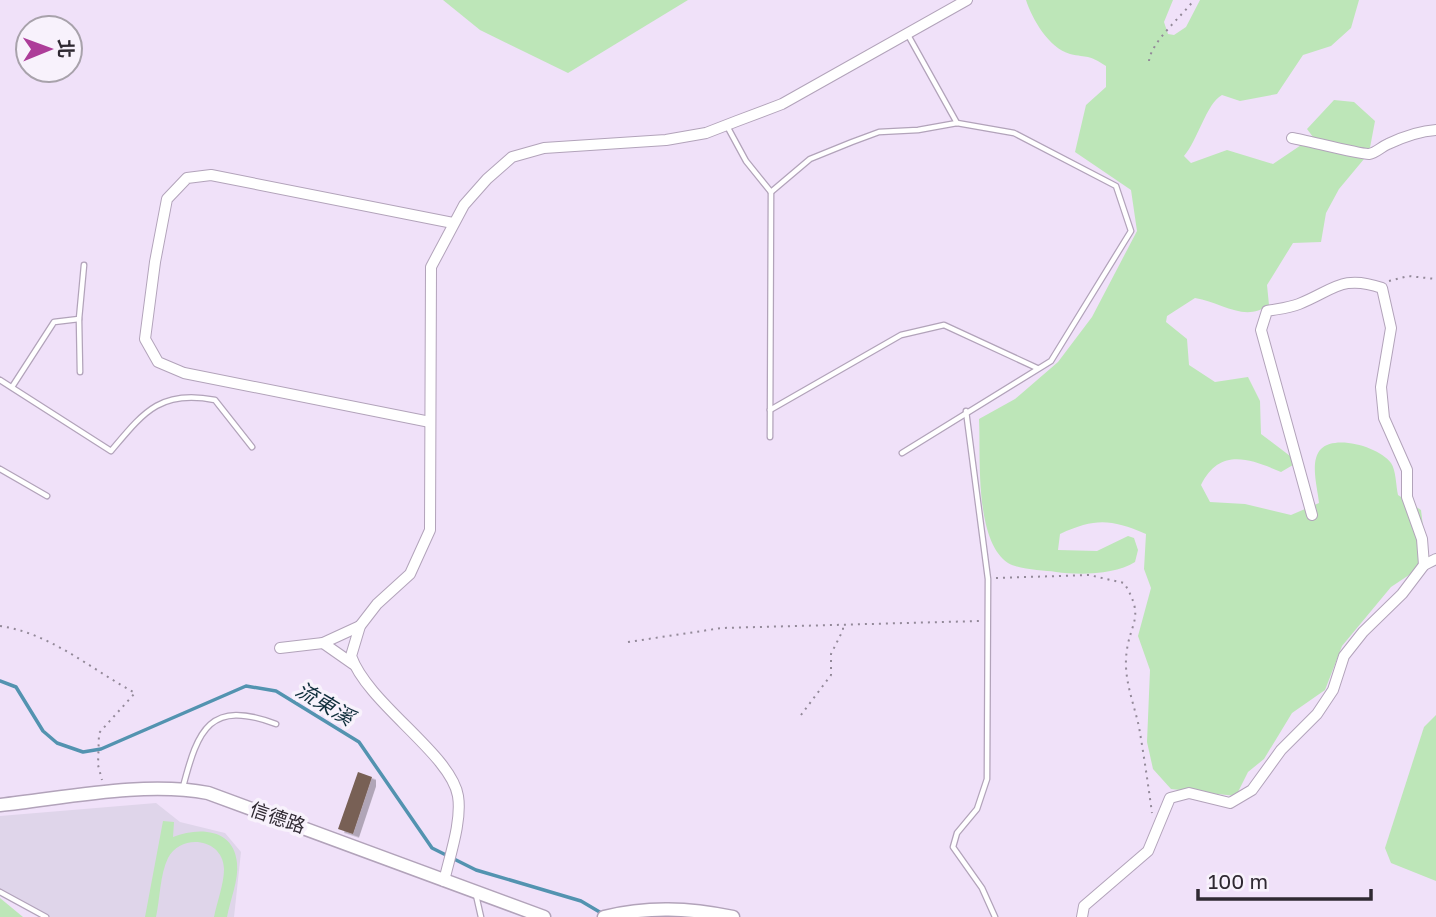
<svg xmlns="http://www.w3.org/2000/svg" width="1436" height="917" viewBox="0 0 1436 917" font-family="'Golos Text','Noto Sans TC',sans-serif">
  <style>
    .education { fill: #dfd5ea }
    .green { fill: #bde6b8 }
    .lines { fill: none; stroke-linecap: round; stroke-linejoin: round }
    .stream { stroke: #5393b0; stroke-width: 3.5 }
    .building { fill: #786055; filter: url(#shadow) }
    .service-casing { stroke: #b2a3ba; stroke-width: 7 }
    .minor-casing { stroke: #b2a3ba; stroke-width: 12 }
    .tertiary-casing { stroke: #b2a3ba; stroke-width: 15 }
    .path { stroke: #938999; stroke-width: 2; stroke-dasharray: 2 5; stroke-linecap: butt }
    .service { stroke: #fff; stroke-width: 4.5 }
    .minor { stroke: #fff; stroke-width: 10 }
    .tertiary { stroke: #fff; stroke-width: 12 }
    .labels { text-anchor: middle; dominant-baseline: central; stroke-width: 7; stroke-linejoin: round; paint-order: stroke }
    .street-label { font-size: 19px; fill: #2f2932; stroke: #f8f2fc }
    .water-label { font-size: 21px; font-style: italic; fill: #0e2d3a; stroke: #f8f2fc }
  </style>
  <defs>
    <filter id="shadow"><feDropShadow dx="6" dy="3.5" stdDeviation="0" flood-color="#0004"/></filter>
  </defs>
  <rect width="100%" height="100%" fill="#f0e1f9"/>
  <!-- education -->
  <path class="education" d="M156,803L180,822L225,833L241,852L234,917H49L0,892V816Z"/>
  <!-- green -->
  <g class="green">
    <path d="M443,0H688L568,73L480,30Z"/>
    <path d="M1026,0H1173L1164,22L1168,34L1174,35L1186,27L1200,0H1359L1351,28L1331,46L1303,55L1277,94L1240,101L1222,95C1206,104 1198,140 1184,156L1191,163L1227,150L1273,164L1313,137L1307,129L1334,100L1354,102L1375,121L1369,153L1339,189L1326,213L1321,242L1293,243L1267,285L1269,305C1244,323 1222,302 1195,298L1167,316L1166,322L1187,339L1189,365L1215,382L1248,377L1260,401L1261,434L1298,462L1281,472C1250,459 1220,447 1201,485L1210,502L1245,504L1291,515L1319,503C1318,489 1309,461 1321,449C1335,434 1380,447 1391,463C1396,470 1396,486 1398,495L1421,510L1425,543L1418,569L1391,587L1342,646L1325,690L1292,713L1264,759L1248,772L1236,796L1171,789L1153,769L1147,742L1150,670L1138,636L1151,588L1144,569L1146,534C1110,519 1096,518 1060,534L1058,550L1097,551L1128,536L1134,538L1138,550L1135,562C1115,575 1079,575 1056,572C1043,570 1020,570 1008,563C974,540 981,457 979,419L1015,399L1058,362L1092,317L1137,231L1131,190L1075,152L1086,105L1106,87V66C1088,54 1088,58 1070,54C1049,48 1032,19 1026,0Z"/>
    <path d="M1436,715V881L1391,863L1385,848L1424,727Z"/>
    <path d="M163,821L174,822L173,837C198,827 234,828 237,863C239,879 230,901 227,917H214C217,902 224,884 224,869C223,838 181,833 168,858C160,874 160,899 156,917H145Z"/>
    <path d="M0,898L23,917H0Z"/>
  </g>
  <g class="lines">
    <!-- stream -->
    <path class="stream" d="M0,681L16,687L43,731L57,743L83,752L101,749L246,686L276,691L359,742L432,848L476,870L581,901L603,914"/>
  </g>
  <!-- building -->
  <path class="building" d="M358,772L372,777L353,834L338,829Z"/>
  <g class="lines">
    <!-- service casing -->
    <g class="service-casing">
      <g id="service">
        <path d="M908,35L957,123"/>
        <path d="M727,126L746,161L771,192L810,159L852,142L879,132L918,130L957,123L1014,133L1116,186L1131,231L1051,361L902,453"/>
        <path d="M80,372L79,319L84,265"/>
        <path d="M0,380L111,451C143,413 160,389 215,400L252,447"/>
        <path d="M12,387L54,322L79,319"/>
        <path d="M770,410L901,335L944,325L1037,368"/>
        <path d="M966,411L988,579L987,779L977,809L957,833L953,847L982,888L995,917"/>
        <path d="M770,437L771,192"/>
        <path d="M0,469L47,496"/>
        <path d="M183,787C198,729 210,699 276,724"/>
        <path d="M0,892L46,917"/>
        <path d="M476,895L481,917"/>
      </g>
    </g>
    <!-- minor casing -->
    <g class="minor-casing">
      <g id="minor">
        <path d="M1292,138C1305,140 1362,155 1369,154C1376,153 1381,147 1388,144C1403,137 1419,131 1436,130"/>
        <path d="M430,422L184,373L158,362L145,339L155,262L167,199L187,178L211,175L453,223"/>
        <path d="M1312,515L1261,330L1267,311C1277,309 1289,308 1299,304C1334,290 1342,274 1382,288L1391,328L1381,387L1384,418L1407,470V497L1422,539L1424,565"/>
        <path d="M323,643L353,664"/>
        <path d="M280,648L323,643L360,626"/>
        <path d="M444,881C450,855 462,821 458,796C451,754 368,704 351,656L360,626L377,604L410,574L430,530L431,267L464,205L487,179L512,157L544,148L666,140L706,133L737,121L782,104L967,0"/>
        <path d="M1082,917L1084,906L1148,851L1170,798L1189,793L1230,803L1252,790L1281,750L1317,714L1333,690L1344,656L1363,632L1402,594L1424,565L1436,559"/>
      </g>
    </g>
    <!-- tertiary casing -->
    <g class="tertiary-casing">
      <g id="tertiary">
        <path d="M0,805C65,798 144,781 208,793L544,917"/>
        <path d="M604,917C648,906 689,908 733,917"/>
      </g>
    </g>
    <!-- path -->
    <g class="path">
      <path d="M1149,61C1151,42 1181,17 1194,0"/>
      <path d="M1389,281L1408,276L1436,279"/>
      <path d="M996,578L1089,575L1124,583C1147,620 1128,622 1126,659C1125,683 1134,704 1139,727C1144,756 1148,784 1152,813"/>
      <path d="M0,626C50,633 91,669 135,693L99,733L98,765L102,780"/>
      <path d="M628,642L722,628L980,621"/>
      <path d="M801,715L831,675V654L843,630V624"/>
    </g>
    <!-- service -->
    <use href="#service" class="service"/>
    <!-- minor -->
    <use href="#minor" class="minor"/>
    <!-- tertiary -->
    <use href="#tertiary" class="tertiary"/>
  </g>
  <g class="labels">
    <!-- street labels -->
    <g class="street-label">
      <text transform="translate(278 817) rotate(19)">信德路</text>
    </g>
    <!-- water labels -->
    <g class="water-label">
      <text transform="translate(325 703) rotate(31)">流東溪</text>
    </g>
  </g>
  <!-- north arrow -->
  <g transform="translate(49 49) rotate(89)"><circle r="33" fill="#f8f2fc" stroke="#a8a2ab" stroke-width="2"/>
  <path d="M0-5L12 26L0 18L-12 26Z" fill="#ad3d99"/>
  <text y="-10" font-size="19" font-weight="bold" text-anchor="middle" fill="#2f2932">北</text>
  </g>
  <!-- scale -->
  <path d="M1198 889v10h173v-10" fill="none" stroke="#2f2932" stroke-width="3.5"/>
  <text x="1208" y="889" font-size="21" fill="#2f2932" stroke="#f8f2fc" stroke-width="5" paint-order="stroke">100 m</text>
</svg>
